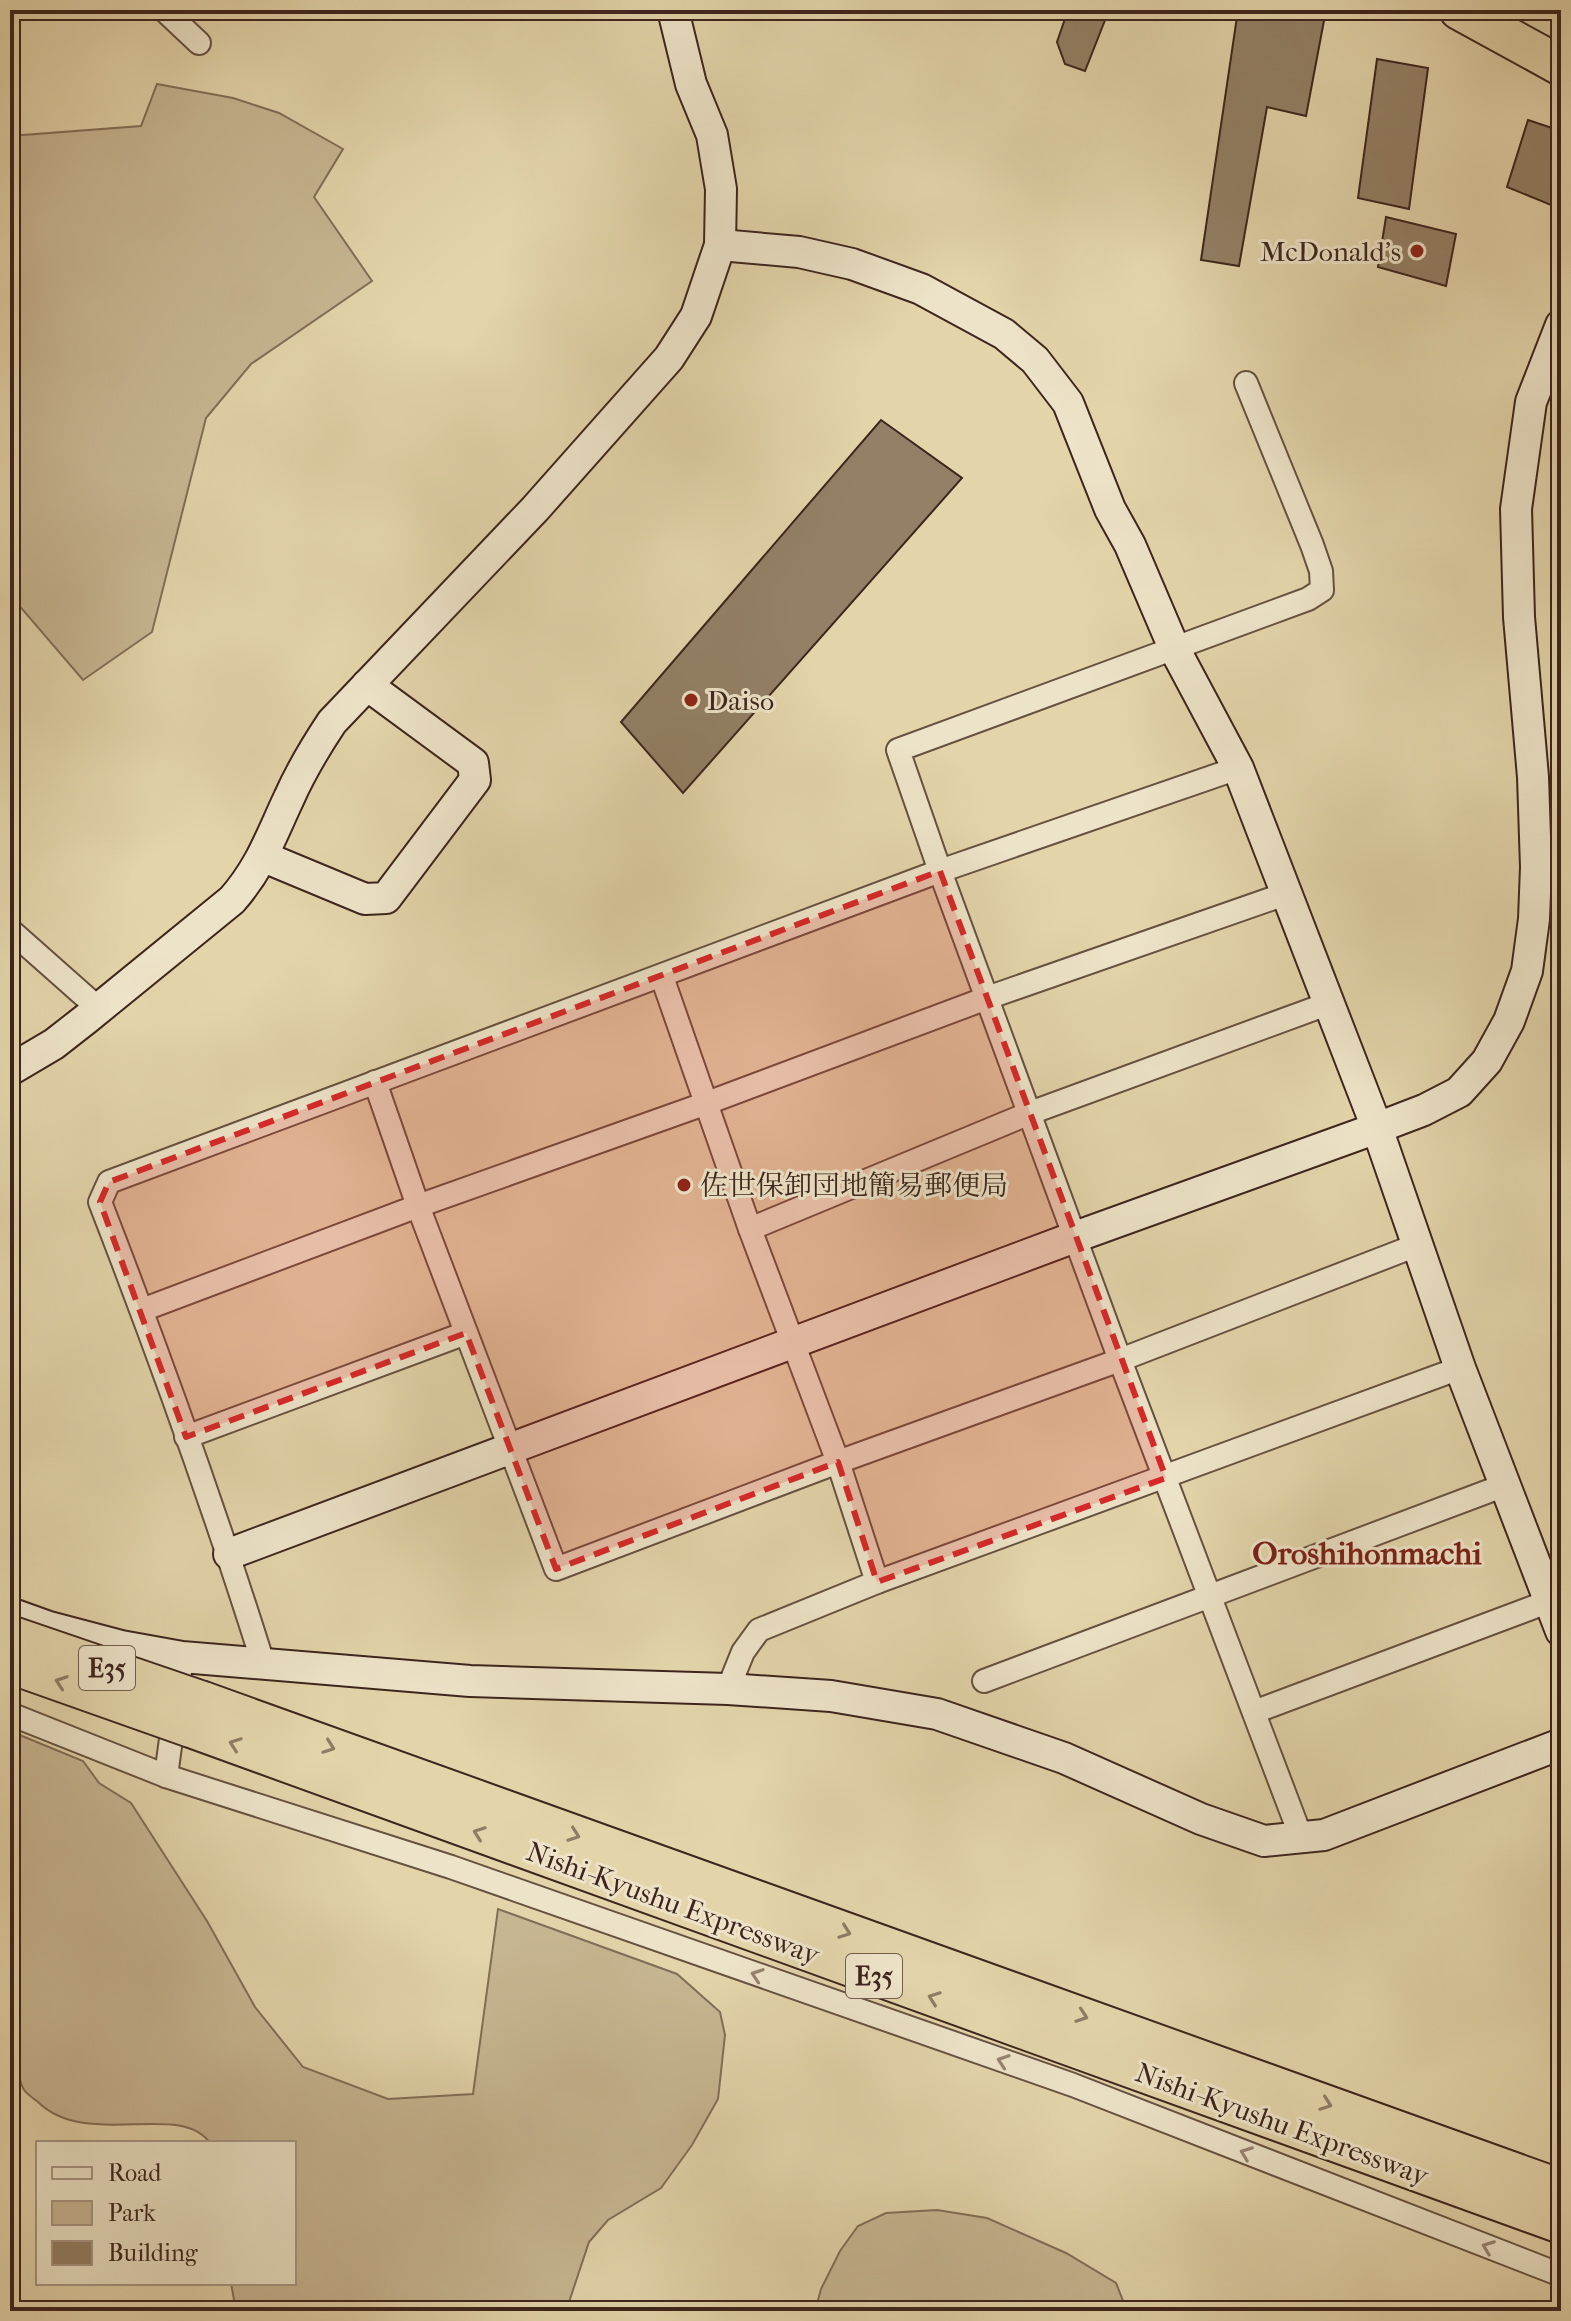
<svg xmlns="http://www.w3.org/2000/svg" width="1571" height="2321" viewBox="0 0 1571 2321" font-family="'IM FELL French Canon','Noto Serif JP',serif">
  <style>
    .green { fill: #c7b692; stroke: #826e58; stroke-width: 2 }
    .building { fill: #938066; stroke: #3d251d; stroke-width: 2 }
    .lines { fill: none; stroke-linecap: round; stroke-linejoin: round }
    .street-casing { stroke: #665140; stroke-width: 26 }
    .secondary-casing { stroke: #3d251d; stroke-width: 34 }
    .highway-casing { stroke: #3d251d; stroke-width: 42 }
    .street { stroke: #ede3c8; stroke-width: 22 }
    .secondary { stroke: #ede3c8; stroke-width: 30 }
    .highway { stroke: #e3d4aa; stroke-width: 38 }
    .highway-bridge-casing { stroke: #3d251d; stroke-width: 42; stroke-linecap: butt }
    .highway-bridge { stroke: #e3d4aa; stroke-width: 38 }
    .oneway { stroke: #907c64 }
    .oneway2 { stroke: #958472 }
    .marked { fill: #d62828; fill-opacity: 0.2; stroke: #d62828; stroke-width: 6; stroke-dasharray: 16 10; stroke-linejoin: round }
    .poi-dot { fill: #8f2418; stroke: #ede3c8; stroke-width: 3 }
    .labels { text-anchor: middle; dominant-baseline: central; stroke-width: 6; stroke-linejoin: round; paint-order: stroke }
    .shield { fill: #ede3c8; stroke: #725e50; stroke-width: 2 }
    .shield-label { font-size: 26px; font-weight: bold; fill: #3d251d }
    .poi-label { font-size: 28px; fill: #3d251d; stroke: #ede3c8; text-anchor: start }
    .street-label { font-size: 28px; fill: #3d251d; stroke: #ede3c8 }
    .quarter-label { font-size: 32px; font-weight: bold; fill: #7a1f14; stroke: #ede3c8 }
  </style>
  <rect width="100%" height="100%" fill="#e3d4aa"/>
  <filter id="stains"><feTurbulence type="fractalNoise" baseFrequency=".0025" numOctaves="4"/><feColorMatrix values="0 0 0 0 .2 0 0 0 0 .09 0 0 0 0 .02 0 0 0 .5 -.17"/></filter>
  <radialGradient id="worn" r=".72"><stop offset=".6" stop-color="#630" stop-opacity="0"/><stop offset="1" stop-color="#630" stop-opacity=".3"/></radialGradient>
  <!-- green -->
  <g class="green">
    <path d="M157,84L233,98L279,113L343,149L314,197L372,281L251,364L206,418L152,632L83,680L10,595V136L141,126Z"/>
    <path d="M10,1731L83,1761L99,1783L131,1803L207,1921L255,2007L303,2067L388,2099L473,2094L498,1909L677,1974L720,2012L725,2035L718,2099L692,2145L661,2188L608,2220L589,2242L566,2311H236L231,2283H294V2143H210C180,2100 87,2150 38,2102C34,2099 27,2094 24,2090C17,2077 14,2056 10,2042Z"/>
    <path d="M937,2210L987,2218L1066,2253L1116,2283L1127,2311H815L821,2289L840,2251L858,2226L886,2213Z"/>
  </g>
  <!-- building -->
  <g class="building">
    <path d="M1068,10H1109L1085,71L1065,64L1057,42Z"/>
    <path d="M1126,10H1160L1155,20Z"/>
    <path d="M1238,10H1326L1306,116L1267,107L1239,266L1201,260Z"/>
    <path d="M1377,59L1428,68L1409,209L1358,198Z"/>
    <path d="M1528,120L1561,131V177L1551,205L1507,187Z"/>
    <path d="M1386,217L1456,234L1446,286L1378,267Z"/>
    <path d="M881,420L962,478L683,793L621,722Z"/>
  </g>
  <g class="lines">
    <!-- street casing -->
    <g class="street-casing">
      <g id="street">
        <path d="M164,10L199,43"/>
        <path d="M1246,383L1312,545L1321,571L1322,590L1308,599L898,750L940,871L1120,1360L1301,1837"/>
        <path d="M10,930L98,1008"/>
        <path d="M662,977L750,1229L838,1462L877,1582"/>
        <path d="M375,1082L418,1206L556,1569L838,1462L1120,1360L1417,1245"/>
        <path d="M750,1229L1030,1113L1327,1004"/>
        <path d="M142,1310L418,1206L707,1103L987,998L1285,894"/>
        <path d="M186,1437L466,1333"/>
        <path d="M263,1663C214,1507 159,1354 100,1202L109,1182L940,871L1238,768"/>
        <path d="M984,1681L1505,1485"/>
        <path d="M728,1689L743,1652L759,1630L877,1582L1460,1368"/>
        <path d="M1254,1712L1550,1601"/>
        <path d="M10,1714L166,1776L451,1867L1073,2085L1561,2275"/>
        <path d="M166,1776L182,1657"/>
      </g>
    </g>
    <!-- secondary casing -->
    <g class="secondary-casing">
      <g id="secondary">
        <path d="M720,245L799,252L852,264L921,289L1004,334L1035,360L1068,403L1110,509L1130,545L1174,648L1238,768L1377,1128L1460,1368L1561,1631"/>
        <path d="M264,857L365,899L386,898L475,780L473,763L367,685"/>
        <path d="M10,1070L54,1044L86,1019L232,900C261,867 271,836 289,798C301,771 316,746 332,722L535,509L669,358L696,316L720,245L721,189L712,135L691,84L673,10"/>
        <path d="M229,1554L1075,1237L1377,1128L1424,1110L1459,1092L1487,1061L1509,1021L1527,971L1534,919L1536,867L1533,777L1519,617L1516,509L1531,402L1561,325"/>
        <path d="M10,1613L49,1627L121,1646L182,1657L470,1681L728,1689L831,1696L937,1714L1064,1758L1201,1819L1264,1841L1324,1835L1561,1744"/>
      </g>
    </g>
    <!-- highway casing -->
    <g class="highway-casing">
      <g id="highway">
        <path d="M1459,10L1561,66"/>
        <path d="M203,1701L1561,2189"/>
        <path d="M188,1727L1561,2224"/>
      </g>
    </g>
    <!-- street -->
    <use href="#street" class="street"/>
    <!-- secondary -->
    <use href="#secondary" class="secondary"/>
    <!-- highway -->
    <use href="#highway" class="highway"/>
    <!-- highway-bridge casing -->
    <g class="highway-bridge-casing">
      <g id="highway-bridge">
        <path d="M10,1635L203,1701"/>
        <path d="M10,1664L188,1727"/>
      </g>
    </g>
    <!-- highway-bridge -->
    <use href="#highway-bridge" class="highway-bridge"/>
  </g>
  <!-- one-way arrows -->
  <defs><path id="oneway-chevron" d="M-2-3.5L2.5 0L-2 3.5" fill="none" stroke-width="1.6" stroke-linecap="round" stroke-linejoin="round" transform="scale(2)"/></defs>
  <g class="oneway">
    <use href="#oneway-chevron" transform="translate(61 1682) rotate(-161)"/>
    <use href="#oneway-chevron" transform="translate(235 1744) rotate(-160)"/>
    <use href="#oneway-chevron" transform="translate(329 1747) rotate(20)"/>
    <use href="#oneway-chevron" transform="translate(479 1833) rotate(-160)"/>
    <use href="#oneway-chevron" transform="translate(574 1835) rotate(20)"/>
    <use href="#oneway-chevron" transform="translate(845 1932) rotate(20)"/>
    <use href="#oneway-chevron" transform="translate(934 1998) rotate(-160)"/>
    <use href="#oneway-chevron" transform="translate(1082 2016) rotate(19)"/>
    <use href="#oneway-chevron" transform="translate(1326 2104) rotate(20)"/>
  </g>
  <g class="oneway2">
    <use href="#oneway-chevron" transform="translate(757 1975) rotate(-161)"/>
    <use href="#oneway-chevron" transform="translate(1003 2061) rotate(-161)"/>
    <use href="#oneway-chevron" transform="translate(1246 2153) rotate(-159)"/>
    <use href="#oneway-chevron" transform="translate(1488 2247) rotate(-159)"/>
  </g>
  <!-- marked area -->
  <path class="marked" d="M940,871L1166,1478L877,1582L838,1462L556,1569L466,1333L186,1437L100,1202L109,1182Z"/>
  <!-- markers -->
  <g class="poi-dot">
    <circle cx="1417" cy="251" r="8"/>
    <circle cx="691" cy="700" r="8"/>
    <circle cx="684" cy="1185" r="8"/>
  </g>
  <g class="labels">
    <!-- shield labels -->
    <g class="shield">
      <rect x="79" y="1646" width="56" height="44" rx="6"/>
      <rect x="846" y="1954" width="56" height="44" rx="6"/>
    </g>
    <g class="shield-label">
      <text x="107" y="1668">E35</text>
      <text x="874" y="1976">E35</text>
    </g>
    <!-- poi labels -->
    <g class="poi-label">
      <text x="1401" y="251" text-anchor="end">McDonald's</text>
      <text x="707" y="700">Daiso</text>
      <text x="700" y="1185">佐世保卸団地簡易郵便局</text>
    </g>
    <!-- street labels -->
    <g class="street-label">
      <text transform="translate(673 1903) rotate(20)">Nishi-Kyushu Expressway</text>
      <text transform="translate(1282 2124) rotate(20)">Nishi-Kyushu Expressway</text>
    </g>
    <!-- quarter labels -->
    <g class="quarter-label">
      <text x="1367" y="1553">Oroshihonmachi</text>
    </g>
  </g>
  <!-- margin -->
  <rect width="1571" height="2321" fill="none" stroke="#e3d4aa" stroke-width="40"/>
  <rect x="12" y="12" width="1547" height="2297" fill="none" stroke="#3d251d" stroke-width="4"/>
  <rect x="20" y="20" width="1531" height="2281" fill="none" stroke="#3d251d" stroke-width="2"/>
  <!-- legend -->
  <rect x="36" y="2141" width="260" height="144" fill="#ede3c8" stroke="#a79784" stroke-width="2"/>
  <rect x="52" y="2167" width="40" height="12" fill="#ede3c8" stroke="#a79784" stroke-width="2"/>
  <text x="108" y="2181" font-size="24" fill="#3d251d">Road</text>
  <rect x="52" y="2201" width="40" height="24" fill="#c7b692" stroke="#a79784" stroke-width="2"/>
  <text x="108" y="2221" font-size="24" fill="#3d251d">Park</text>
  <rect x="52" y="2241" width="40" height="24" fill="#938066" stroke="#a79784" stroke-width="2"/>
  <text x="108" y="2261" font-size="24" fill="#3d251d">Building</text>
  <rect width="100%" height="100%" filter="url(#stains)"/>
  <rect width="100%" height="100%" fill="url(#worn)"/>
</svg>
